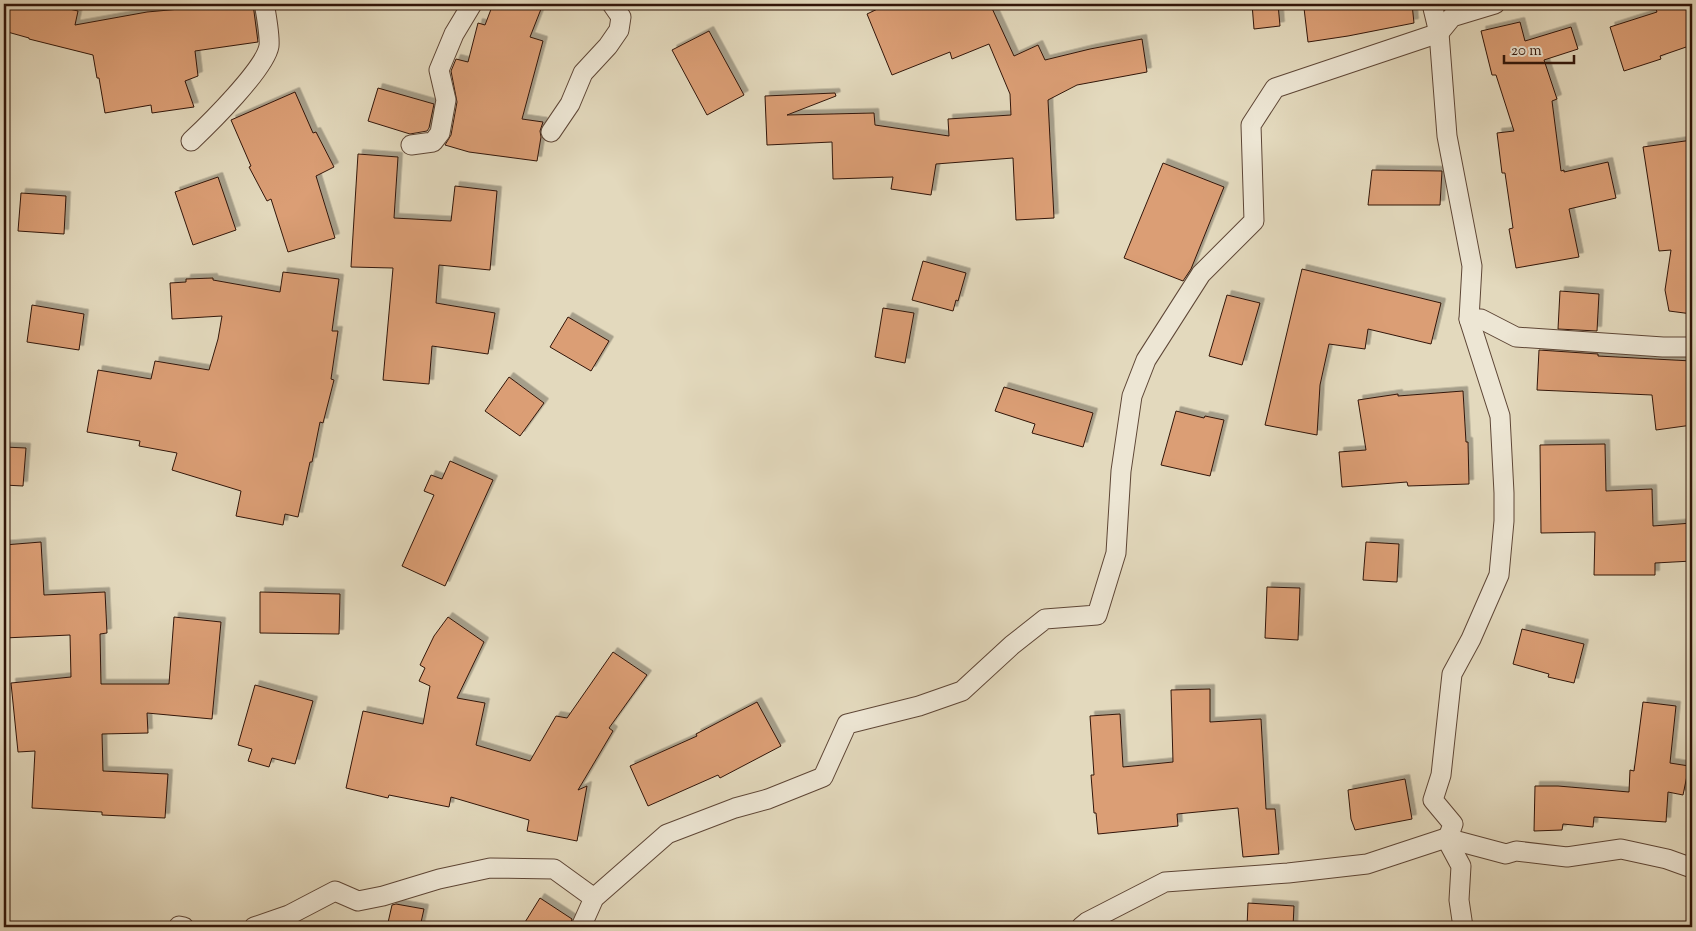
<svg xmlns="http://www.w3.org/2000/svg" width="1696" height="931" viewBox="0 0 1696 931" font-family="'Sorts Mill Goudy',serif">
  <style>
    .building { fill: #db9e75; stroke: #311509; filter: url(#shadow) }
    .lines { fill: none; stroke-linecap: round; stroke-linejoin: round }
    .street-casing { stroke: #5e4636; stroke-width: 21 }
    .street { stroke: #ede6d4; stroke-width: 19 }
  </style>
  <defs>
    <filter id="shadow"><feDropShadow dx="4.5" dy="-4.5" stdDeviation="0" flood-color="#0004"/></filter>
  </defs>
  <rect width="100%" height="100%" fill="#e3d9bd"/>
  <filter id="stains"><feTurbulence type="fractalNoise" baseFrequency=".004" numOctaves="4"/><feColorMatrix values="0 0 0 0 .2 0 0 0 0 .09 0 0 0 0 .02 0 0 0 .5 -.17"/></filter>
  <radialGradient id="worn" r=".72"><stop offset=".6" stop-color="#630" stop-opacity="0"/><stop offset="1" stop-color="#630" stop-opacity=".3"/></radialGradient>
  <!-- building -->
  <g class="building">
    <path d="M4,4H48L78,11L75,25L147,12L191,8L190,4H253L258,42L195,51L198,76L185,81L194,107L152,113L151,105L105,113L99,78H97L93,55L29,39V38L4,31Z"/>
    <path d="M493,4H543L530,37L543,41L522,119L543,122L540,131L541,137L537,161L469,152L445,145L451,135L457,102L451,71L456,59L468,62L478,23L485,25Z"/>
    <path d="M888,4H990L1014,56L1038,45L1045,60L1090,49L1142,39L1147,72L1077,85L1048,100L1054,218L1016,220L1013,158L936,164L931,195L891,189L893,177L833,179L832,142L767,145L765,96L835,93L836,96L787,115L874,113L875,125L949,136L948,119L1011,115L1010,94L989,44L952,59L950,52L892,75L867,14Z"/>
    <path d="M1252,4H1278L1280,26L1254,29Z"/>
    <path d="M1334,4H1412L1414,23L1348,36L1308,42L1304,8Z"/>
    <path d="M1654,4H1692V45L1660,56L1661,59L1624,71L1610,27L1657,12Z"/>
    <path d="M1520,22L1525,41L1571,27L1578,49L1544,60L1557,99L1552,101L1561,171L1564,170V172L1608,162L1616,198L1569,209L1579,257L1516,268L1509,229L1513,228L1505,173H1502L1497,133L1514,131L1496,75H1492L1481,31Z"/>
    <path d="M709,31L744,95L707,115L672,50Z"/>
    <path d="M378,88L434,104L429,128L427,131L410,134L368,121Z"/>
    <path d="M295,92L313,133L316,132L334,167L316,176L335,238L288,252L271,199L267,201L249,167L251,166L231,120Z"/>
    <path d="M1692,140V178L1690,179L1692,213V314L1669,311L1665,290L1671,250L1659,251L1643,147Z"/>
    <path d="M358,154L398,157L394,218L451,221L455,186L497,191L490,270L439,265L436,303L495,313L488,354L432,346L429,384L383,380L393,268L351,267Z"/>
    <path d="M1163,163L1224,187L1191,269L1183,281L1124,258Z"/>
    <path d="M1372,170L1442,171L1440,205H1368Z"/>
    <path d="M218,177L236,230L193,245L175,192Z"/>
    <path d="M21,193L66,196L64,234L18,231Z"/>
    <path d="M923,261L966,273L958,301L956,300L953,311L912,300Z"/>
    <path d="M1302,269L1441,303L1431,344L1368,329L1365,349L1329,344L1320,385L1317,435L1265,425Z"/>
    <path d="M283,272L339,279L332,331H338L331,379L334,380L323,423L320,422L312,462H310L298,517L285,514L283,525L236,516L241,491L172,470L177,453L139,446L140,441L87,432L98,370L151,379L155,361L209,370L218,339L222,316L172,319L170,283L186,282V279L213,278V280L280,292Z"/>
    <path d="M1560,291L1599,294L1597,331L1558,329Z"/>
    <path d="M1227,295L1260,303L1242,365L1209,356Z"/>
    <path d="M32,305L84,314L79,350L27,342Z"/>
    <path d="M883,308L914,313L905,363L875,357Z"/>
    <path d="M568,317L609,341L591,371L550,347Z"/>
    <path d="M1539,350L1598,354V356L1692,361V425L1656,430L1652,395L1537,390Z"/>
    <path d="M509,377L544,403L520,436L485,411Z"/>
    <path d="M1004,387L1093,413L1083,447L1032,433L1035,424L995,411Z"/>
    <path d="M1463,391L1466,442H1468L1469,484L1408,486L1407,482L1342,487L1339,452L1366,450L1358,400L1398,394V396Z"/>
    <path d="M1176,411L1204,418L1205,416L1224,420L1210,476L1161,465Z"/>
    <path d="M1605,444L1606,491L1652,489L1653,526L1692,523V561L1655,563V575H1594L1595,532L1541,533L1540,445Z"/>
    <path d="M4,447L26,448L23,486L4,485Z"/>
    <path d="M450,461L493,480L445,586L402,566L434,495L424,491L431,475L442,479Z"/>
    <path d="M41,542L44,595L105,592L107,633L100,634L101,684H169L174,617L221,622L212,719L147,713L148,733L102,734L103,771L168,774L165,818L102,815V812L32,808L35,751L18,752L11,683L71,677L70,635L4,638V545Z"/>
    <path d="M1366,542L1399,544L1397,582L1363,580Z"/>
    <path d="M1267,587L1300,588L1298,640L1265,638Z"/>
    <path d="M260,592L340,594L339,634L260,633Z"/>
    <path d="M448,617L484,642L457,698L485,703L476,745L530,761L556,716L567,718L613,652L647,675L609,728L613,731L578,790L587,786L577,841L527,831L529,820L451,797L449,807L389,795L388,798L346,788L363,711L423,724L430,686L419,681L425,668L420,665L434,636Z"/>
    <path d="M1522,629L1584,644L1574,683L1548,677L1549,674L1513,664Z"/>
    <path d="M255,685L313,701L295,764L272,758L269,767L248,761L252,749L238,745Z"/>
    <path d="M1210,689V722L1261,719L1266,809H1275L1279,854L1243,857L1238,808L1177,814L1178,826L1098,834L1096,813H1094L1091,775H1094L1090,716L1120,714L1123,767L1173,762L1171,690Z"/>
    <path d="M757,702L781,746L720,778L718,775L648,806L630,766L697,736L696,734Z"/>
    <path d="M1643,702L1676,706L1670,763L1689,766L1683,795L1668,792L1666,822L1594,817L1593,827L1563,824L1562,830L1534,831L1535,786H1558L1629,792L1630,770L1634,771Z"/>
    <path d="M1405,779L1412,819L1355,830L1351,819L1348,790Z"/>
    <path d="M540,898L572,919L570,927H522Z"/>
    <path d="M1248,903L1294,906L1293,927H1247Z"/>
    <path d="M396,904L424,909L420,927H387L392,905Z"/>
  </g>
  <g class="lines">
    <!-- street casing -->
    <g class="street-casing">
      <g id="street">
        <path d="M1432,4L1439,33L1447,136L1472,266L1469,319L1500,416L1504,493V521L1499,575L1471,639L1452,674L1441,775L1433,800L1453,824L1449,835L1446,838L1461,866L1459,900L1463,927"/>
        <path d="M551,132L570,104L583,73L608,46L619,30L621,17L612,4"/>
        <path d="M191,141C209,124 265,69 269,46C270,38 266,12 264,4"/>
        <path d="M411,145L433,142L440,133L446,100L439,70L454,34L472,4"/>
        <path d="M1469,319H1481L1516,337L1663,347H1692"/>
        <path d="M179,926L184,927"/>
        <path d="M254,927L289,915L335,891L358,901L383,896L439,879L490,868L554,869L594,898"/>
        <path d="M581,927L594,898L667,834L735,808L768,799L823,777L847,724L919,706L962,691L1012,645L1045,619L1097,615L1116,553L1121,471L1132,396L1146,360L1201,274L1254,221L1251,125L1275,88L1439,33L1452,17L1495,4"/>
        <path d="M1081,927L1087,922L1165,882L1288,873L1367,864L1446,838L1506,854L1516,851L1567,857L1621,849L1667,859L1692,868"/>
      </g>
    </g>
    <!-- street -->
    <use href="#street" class="street"/>
  </g>
  <!-- margin -->
  <rect width="1696" height="931" fill="none" stroke="#e3d9bd" stroke-width="20"/>
  <rect x="5" y="5" width="1686" height="921" fill="none" stroke="#311509" stroke-width="2.5"/>
  <rect x="10" y="10" width="1676" height="911" fill="none" stroke="#311509"/>
  <!-- scale -->
  <path d="M1504 55v8h70v-8" fill="none" stroke="#311509" stroke-width="2.5"/>
  <text x="1511" y="55" font-size="15" fill="#311509" stroke="#ede6d4" stroke-width="4" paint-order="stroke">20 m</text>
  <rect width="100%" height="100%" filter="url(#stains)"/>
  <rect width="100%" height="100%" fill="url(#worn)"/>
</svg>
